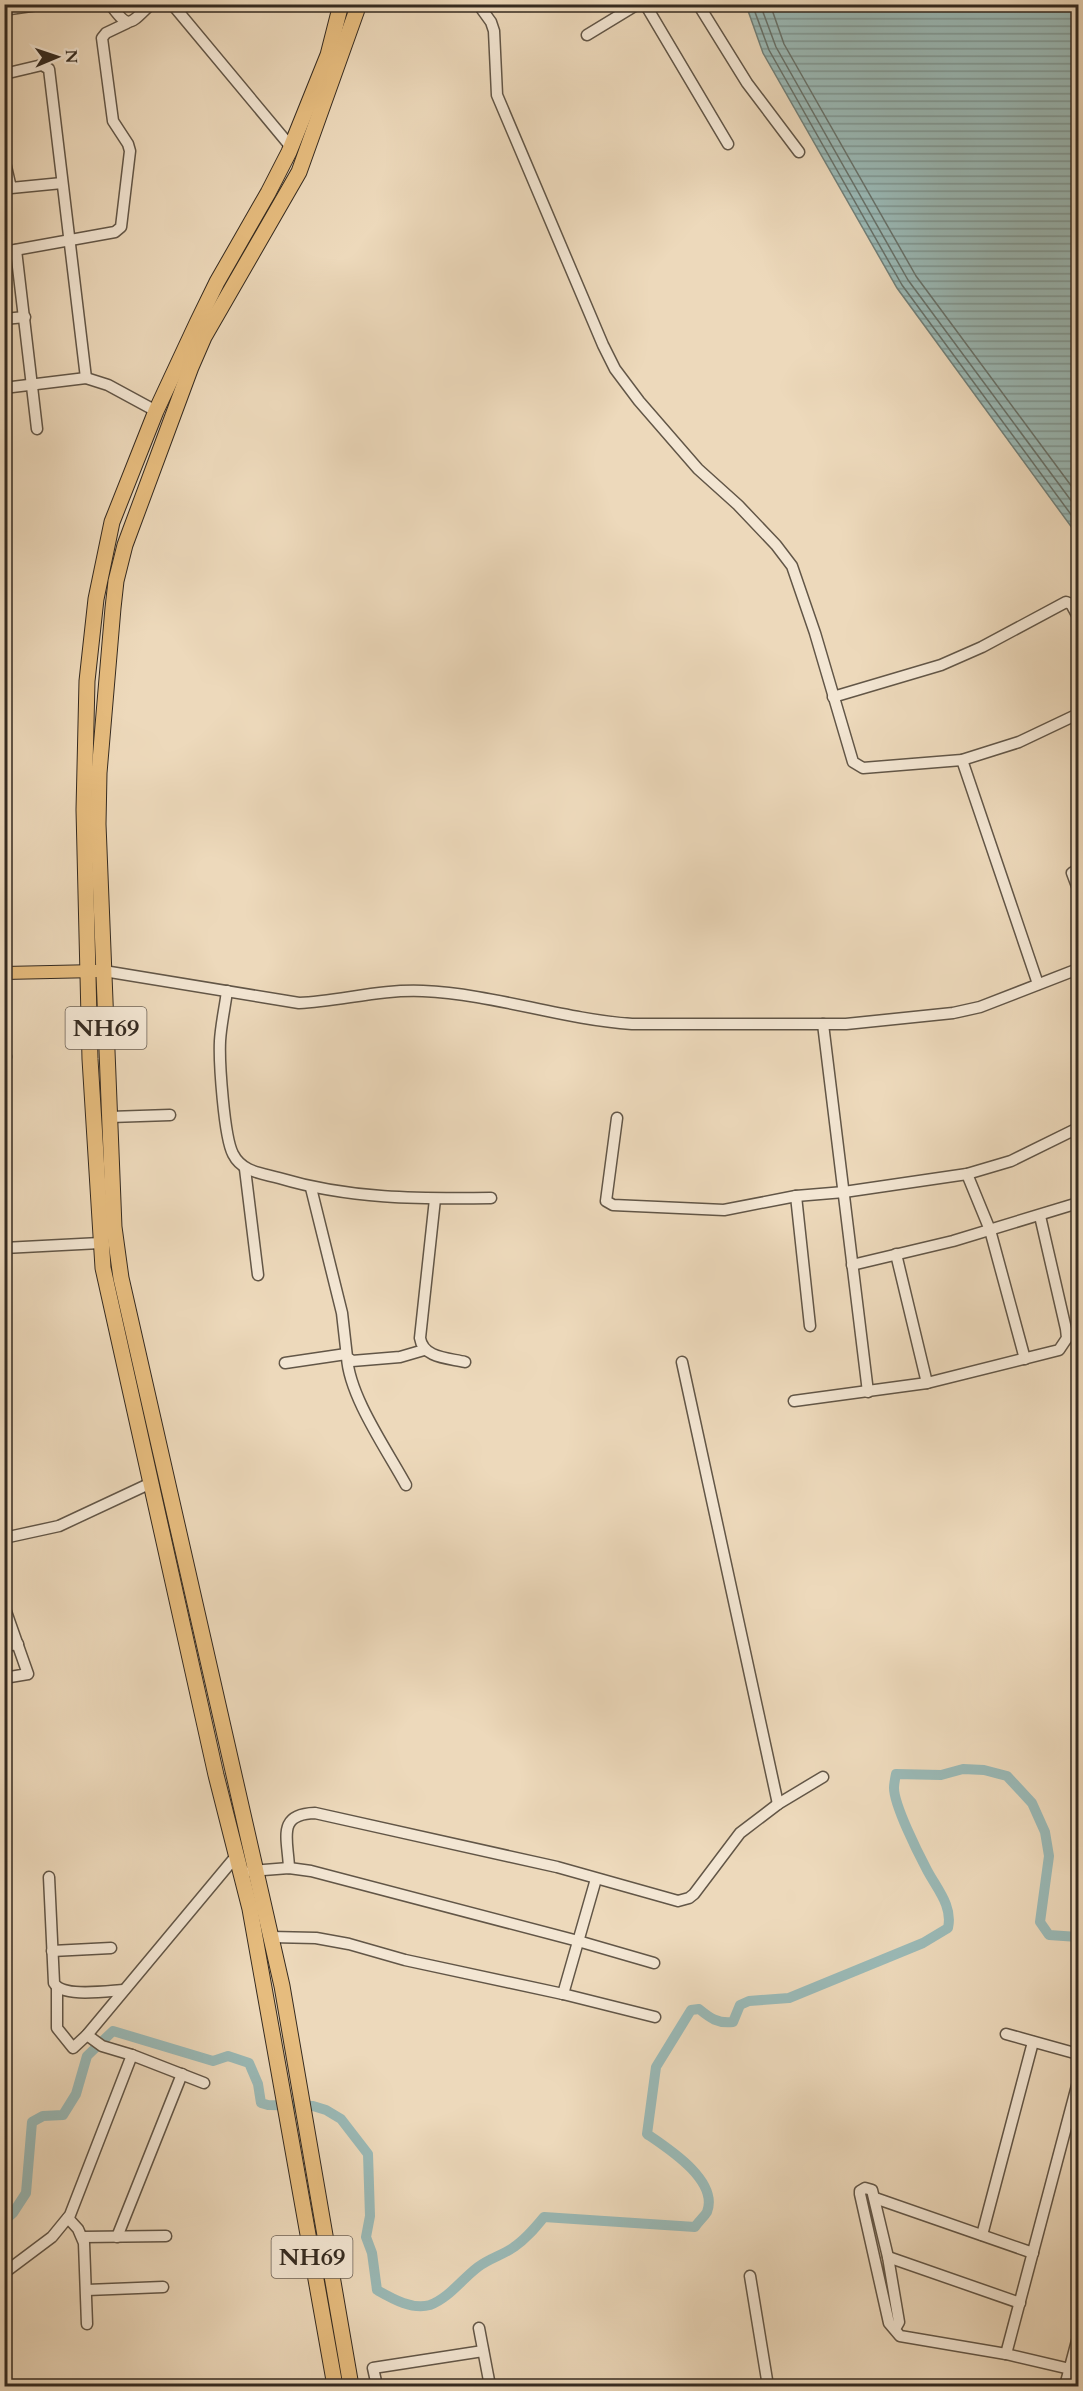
<svg xmlns="http://www.w3.org/2000/svg" width="1083" height="2391" viewBox="0 0 1083 2391" font-family="Cardo,serif">
  <style>
    .water { fill: url(#water-rules); stroke: #71807a; stroke-width: 1.5 }
    .lines { fill: none; stroke-linecap: round; stroke-linejoin: round }
    .shore { stroke: #67726b; stroke-width: 1.5 }
    .canal { stroke: #9ab9b6; stroke-width: 10 }
    .minor-casing { stroke: #625647; stroke-width: 13 }
    .major-casing { stroke: #342a20; stroke-width: 14 }
    .highway-casing { stroke: #342a20; stroke-width: 17 }
    .minor { stroke: #f3e6d3; stroke-width: 10 }
    .major { stroke: #e6bc7e; stroke-width: 12 }
    .highway { stroke: #e6bc7e; stroke-width: 15 }
    .labels { text-anchor: middle; dominant-baseline: central; stroke-width: 4.5; stroke-linejoin: round; paint-order: stroke }
    .shield { fill: #f3e6d3; stroke: #6d6256; stroke-width: 1.5 }
    .shield-label { font-size: 24px; font-weight: bold; fill: #342a20 }
  </style>
  <defs>
    <pattern id="water-rules" width="6" height="5" patternUnits="userSpaceOnUse" patternTransform="scale(1.5)"><rect width="6" height="5" fill="#9ab9b6"/><path d="M0 2.5h6" fill="none" stroke="#7e9794"/></pattern>
  </defs>
  <rect width="100%" height="100%" fill="#edd9bb"/>
  <filter id="stains"><feTurbulence type="fractalNoise" baseFrequency=".00333" numOctaves="4"/><feColorMatrix values="0 0 0 0 .2 0 0 0 0 .09 0 0 0 0 .02 0 0 0 .5 -.17"/></filter>
  <radialGradient id="worn" r=".72"><stop offset=".6" stop-color="#630" stop-opacity="0"/><stop offset="1" stop-color="#630" stop-opacity=".3"/></radialGradient>
  <!-- water -->
  <path class="water" d="M746,5H1078V536L897,288L763,53Z"/>
  <g class="lines">
    <!-- shore -->
    <g class="shore">
      <path d="M752,4L769,50L902,285L1078,524"/>
      <path d="M760,4L776,47L908,280L1078,510"/>
      <path d="M770,4L784,44L916,276L1078,495"/>
    </g>
    <!-- canal -->
    <path class="canal" d="M4,2221L13,2213L26,2193L32,2122L43,2116L63,2115L76,2094L87,2056L113,2031L213,2061L228,2056L249,2063L258,2084L261,2103L268,2105L313,2106L326,2110L341,2119L368,2154L370,2216L366,2237L372,2253L377,2290C393,2299 412,2310 430,2305C449,2298 462,2279 478,2267C490,2258 503,2255 514,2247C526,2239 535,2228 544,2217L695,2227C698,2222 704,2217 707,2212C719,2181 669,2149 647,2134L656,2067L691,2010L699,2009C710,2018 718,2024 733,2022L740,2005L749,2001L789,1998L923,1943L948,1928C953,1906 937,1889 927,1870C918,1853 894,1805 894,1788C894,1784 895,1779 896,1774L941,1775L963,1769L984,1770L1007,1776L1032,1803L1045,1832L1049,1856L1040,1922L1049,1935L1078,1937"/>
    <!-- minor casing -->
    <g class="minor-casing">
      <g id="minor">
        <path d="M5,4L10,9L45,4"/>
        <path d="M110,4C129,30 129,25 151,4"/>
        <path d="M172,4L291,147"/>
        <path d="M478,4L491,22L494,31L497,95L603,345L615,369L639,401L698,469L738,505L776,545L792,566L815,633L853,762L863,768L962,760L1019,742L1078,714"/>
        <path d="M645,4L728,144"/>
        <path d="M698,4L747,83L799,152"/>
        <path d="M587,35L638,4"/>
        <path d="M4,74L42,65L49,69L86,378"/>
        <path d="M4,158L11,188L62,183"/>
        <path d="M16,250L37,429"/>
        <path d="M4,252L115,232L121,227L130,151L128,144L113,121L102,38L106,33L127,23"/>
        <path d="M4,319L25,317"/>
        <path d="M4,388L86,378L108,385L156,411"/>
        <path d="M833,697L941,665L982,647L1066,602L1071,604L1078,617"/>
        <path d="M962,760L1038,984"/>
        <path d="M1078,869L1072,873L1078,889"/>
        <path d="M104,971L299,1003C340,1001 381,989 423,991C493,994 561,1019 632,1024H846L953,1013L980,1007L1078,969"/>
        <path d="M227,991C225,1007 221,1024 220,1041C219,1062 224,1137 233,1154C242,1172 261,1173 279,1178C349,1199 418,1199 491,1198"/>
        <path d="M823,1024L868,1392"/>
        <path d="M4,1057H6"/>
        <path d="M110,1117L170,1115"/>
        <path d="M617,1118L606,1201L613,1205L724,1210L796,1196L844,1192L967,1174L1011,1161L1078,1128"/>
        <path d="M245,1169L258,1275"/>
        <path d="M967,1174L990,1230L1025,1359"/>
        <path d="M311,1188L342,1313L347,1357L352,1361L400,1357L424,1350"/>
        <path d="M796,1196L810,1326"/>
        <path d="M435,1199L420,1338C423,1358 448,1358 465,1362"/>
        <path d="M4,1248L100,1243"/>
        <path d="M896,1254L927,1383"/>
        <path d="M852,1265L953,1241L1078,1203"/>
        <path d="M347,1357C349,1396 387,1450 406,1485"/>
        <path d="M682,1362L778,1804"/>
        <path d="M285,1363L346,1354"/>
        <path d="M794,1401L927,1383L1059,1350L1067,1338L1066,1329L1040,1216"/>
        <path d="M4,1538L59,1526L151,1483"/>
        <path d="M4,1606L28,1674L4,1678"/>
        <path d="M4,1646L18,1644"/>
        <path d="M289,1868C288,1839 276,1814 315,1813L557,1867L678,1901L689,1898L694,1894L740,1833L778,1804L823,1777"/>
        <path d="M251,1871L289,1868L311,1871L578,1941L654,1963"/>
        <path d="M49,1877L54,1983C63,1998 107,1991 124,1990"/>
        <path d="M271,1937L316,1938L349,1944L405,1960L563,1994L655,2017"/>
        <path d="M52,1951L111,1948"/>
        <path d="M57,1988V2028L73,2048L87,2035L237,1855"/>
        <path d="M563,1994L596,1879"/>
        <path d="M1006,2034L1078,2054"/>
        <path d="M87,2035L102,2046L132,2055L204,2083"/>
        <path d="M875,2198L1033,2253"/>
        <path d="M68,2218L78,2229L84,2243L87,2324"/>
        <path d="M982,2235L1033,2042"/>
        <path d="M83,2237L166,2236"/>
        <path d="M117,2237L182,2074"/>
        <path d="M888,2257L1020,2303"/>
        <path d="M4,2273L52,2237L70,2215L132,2055"/>
        <path d="M750,2276L768,2386"/>
        <path d="M87,2290L163,2287"/>
        <path d="M479,2328L490,2386"/>
        <path d="M895,2329L899,2322L888,2257L872,2190L865,2188L860,2191V2194L889,2323L900,2336L1006,2354L1070,2369"/>
        <path d="M1006,2354L1078,2082"/>
        <path d="M377,2386L373,2368L483,2351"/>
        <path d="M1065,2386L1078,2337"/>
      </g>
    </g>
    <!-- major casing -->
    <g class="major-casing">
      <path id="major" d="M4,973L97,971"/>
    </g>
    <!-- highway casing -->
    <g class="highway-casing">
      <g id="highway">
        <path d="M335,2386L250,1909L216,1775L103,1268L90,1059L84,810L87,681L96,599L112,522L156,411L197,323L217,282L268,193L289,152L328,55L341,4"/>
        <path d="M351,2386L282,1986L121,1278L114,1227L98,824L99,773L113,608L116,581L125,545L191,367L204,337L299,172L359,4"/>
      </g>
    </g>
    <!-- minor -->
    <use href="#minor" class="minor"/>
    <!-- major -->
    <use href="#major" class="major"/>
    <!-- highway -->
    <use href="#highway" class="highway"/>
  </g>
  <g class="labels">
    <!-- shield labels -->
    <g class="shield">
      <rect x="65.5" y="1007" width="81" height="42" rx="4.5"/>
      <rect x="271.5" y="2236" width="81" height="42" rx="4.5"/>
    </g>
    <g class="shield-label">
      <text x="106" y="1028">NH69</text>
      <text x="312" y="2257">NH69</text>
    </g>
  </g>
  <!-- margin -->
  <rect width="1083" height="2391" fill="none" stroke="#edd9bb" stroke-width="24"/>
  <rect x="6" y="6" width="1071" height="2379" fill="none" stroke="#342a20" stroke-width="3"/>
  <rect x="12" y="12" width="1059" height="2367" fill="none" stroke="#342a20" stroke-width="1.5"/>
  <!-- north arrow -->
  <g transform="translate(57 57) rotate(88)" stroke="#f3e6d3" stroke-width="4.5" paint-order="stroke">
  <path d="M0-4.5L10 22L0 15L-10 22Z" fill="#342a20"/>
  <text y="-9" font-size="16" font-weight="bold" text-anchor="middle" fill="#342a20">N</text>
  </g>
  <rect width="100%" height="100%" filter="url(#stains)"/>
  <rect width="100%" height="100%" fill="url(#worn)"/>
</svg>
